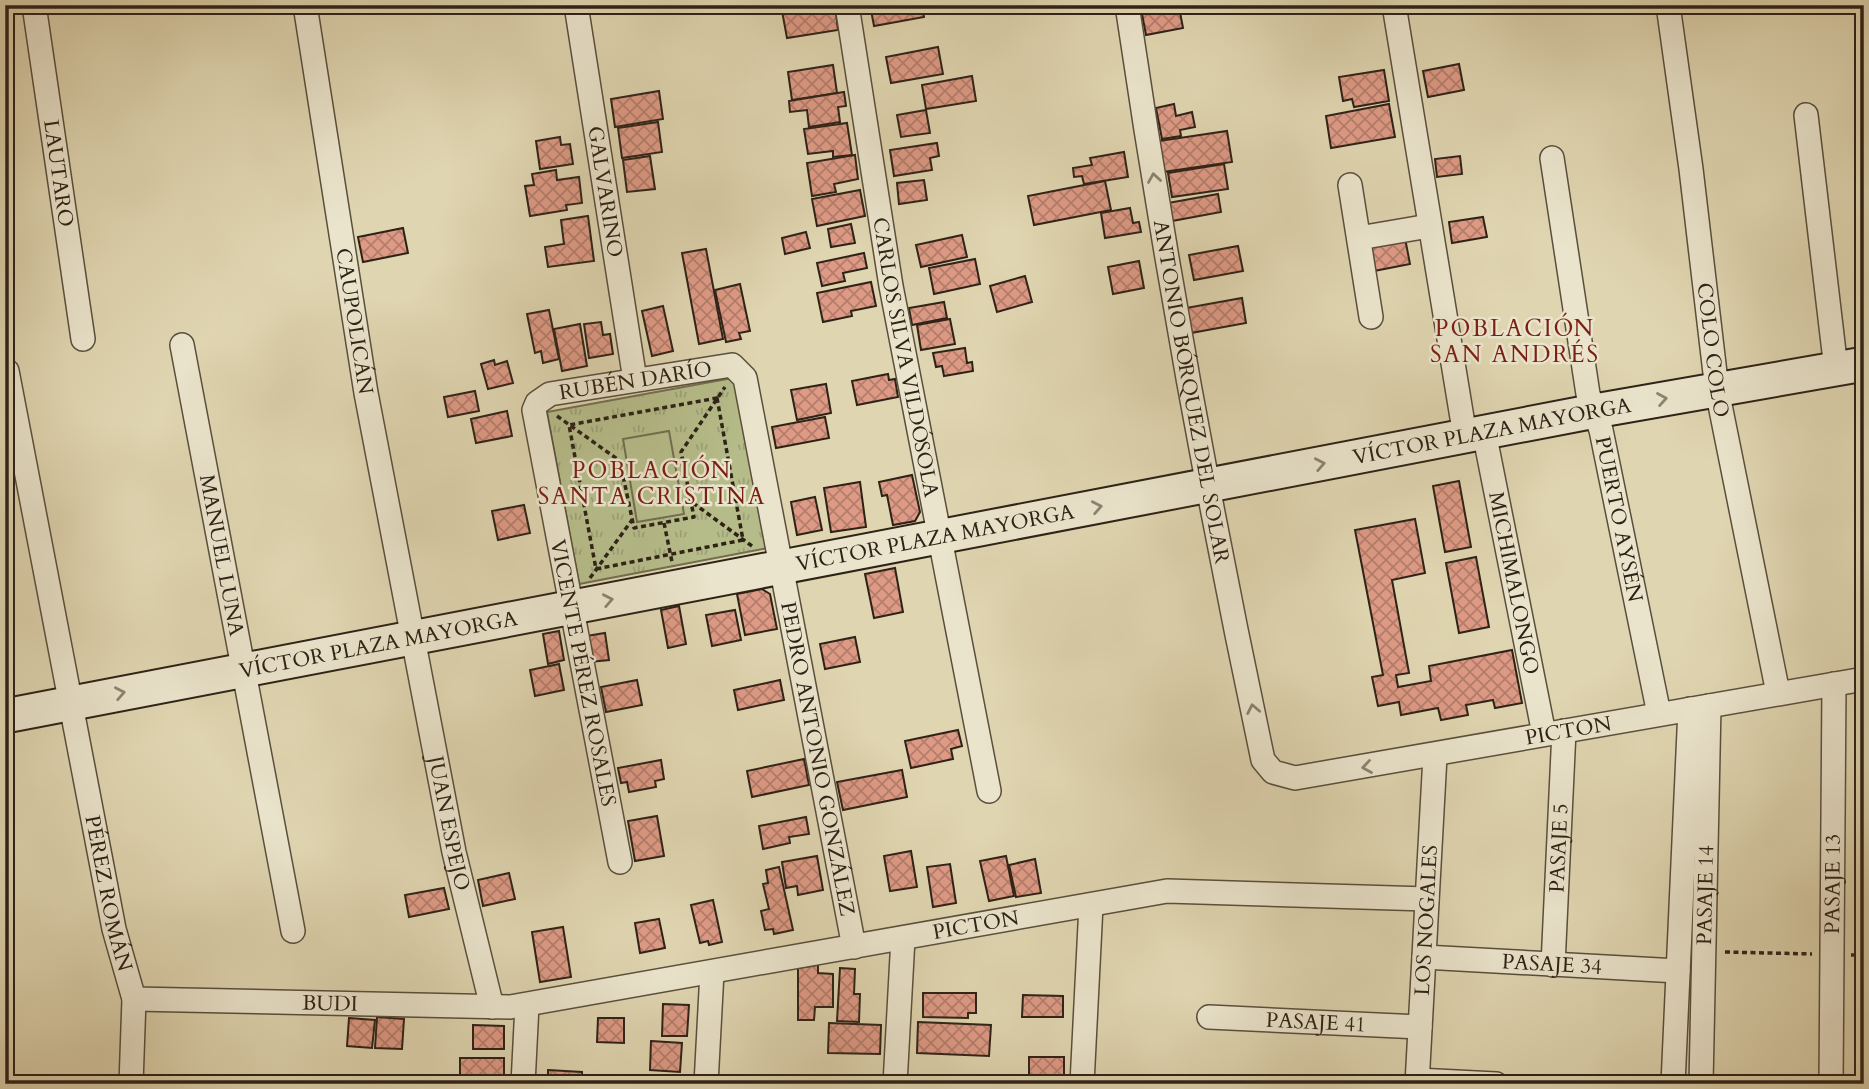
<svg xmlns="http://www.w3.org/2000/svg" width="1869" height="1089" viewBox="0 0 1869 1089" font-family="Cardo,serif">
  <style>
    .park { fill: url(#park-tufts); stroke: #726f50; stroke-width: 2 }
    .garden { fill: #b5bc89; stroke: #726f50; stroke-width: 2 }
    .building { fill: url(#building-cross-hatch); stroke: #2e2217; stroke-width: 2 }
    .lines { fill: none; stroke-linecap: round; stroke-linejoin: round }
    .street-casing { stroke: #5a4f3d; stroke-width: 26 }
    .secondary-casing { stroke: #2e2217; stroke-width: 37 }
    .path { stroke: #2e2217; stroke-width: 3.5; stroke-dasharray: 5 3.5; stroke-linecap: butt }
    .street { stroke: #eae4cc; stroke-width: 23 }
    .secondary { stroke: #eae4cc; stroke-width: 33 }
    .oneway { stroke: #8c8372 }
    .labels { text-anchor: middle; dominant-baseline: central; stroke-width: 5; stroke-linejoin: round; paint-order: stroke }
    .street-label { font-size: 21px; fill: #2e2217; stroke: #eae4cc }
    .neighbourhood-label { font-size: 23px; letter-spacing: 2px; fill: #7a1f14; stroke: #eae4cc }
  </style>
  <defs>
    <pattern id="park-tufts" width="24" height="20" patternUnits="userSpaceOnUse" patternTransform="scale(1.75)"><rect width="24" height="20" fill="#b5bc89"/><path d="M3 7l-1-3M5 7V3M7 7l1-3M15 17l-1-3M17 17v-4M19 17l1-3" fill="none" stroke="#9ca176"/></pattern>
    <pattern id="building-cross-hatch" width="8" height="8" patternUnits="userSpaceOnUse" patternTransform="scale(1.75)"><rect width="8" height="8" fill="#de9a85"/><path d="M0 0l8 8M0 8l8-8" fill="none" stroke="#b47d6c"/></pattern>
  </defs>
  <rect width="100%" height="100%" fill="#dfd5b0"/>
  <filter id="stains"><feTurbulence type="fractalNoise" baseFrequency=".00286" numOctaves="4"/><feColorMatrix values="0 0 0 0 .2 0 0 0 0 .09 0 0 0 0 .02 0 0 0 .5 -.17"/></filter>
  <radialGradient id="worn" r=".72"><stop offset=".6" stop-color="#630" stop-opacity="0"/><stop offset="1" stop-color="#630" stop-opacity=".3"/></radialGradient>
  <!-- park -->
  <path class="park" d="M738,377L768,548L579,584L547,412Z"/>
  <!-- garden -->
  <path class="garden" d="M669,431L684,514L637,522L623,439Z"/>
  <!-- building -->
  <g class="building">
    <path d="M817,5H835L838,30L787,38L782,11Z"/>
    <path d="M870,5H922L924,17L874,26Z"/>
    <path d="M1179,7L1183,28L1146,35L1142,14Z"/>
    <path d="M938,47L943,74L891,83L886,57Z"/>
    <path d="M1459,64L1464,90L1428,97L1423,71Z"/>
    <path d="M833,65L837,93L792,100L788,72Z"/>
    <path d="M1384,70L1389,101L1354,107L1352,99L1343,101L1339,77Z"/>
    <path d="M972,76L976,101L926,109L922,85Z"/>
    <path d="M659,91L663,119L615,127L611,99Z"/>
    <path d="M844,92L846,106L838,107L840,122L809,127L807,110L790,112L789,101Z"/>
    <path d="M1174,104L1176,116L1192,112L1195,127L1180,130L1181,136L1162,139L1156,108Z"/>
    <path d="M1389,104L1395,137L1331,148L1326,116Z"/>
    <path d="M926,110L930,133L901,137L897,115Z"/>
    <path d="M658,122L662,152L622,158L618,128Z"/>
    <path d="M847,123L852,155L833,157V151L808,154L804,129Z"/>
    <path d="M1227,131L1232,162L1163,172L1159,141Z"/>
    <path d="M560,137L561,145L570,144L573,164L540,169L536,141Z"/>
    <path d="M937,143L939,156L930,158L932,170L894,176L890,150Z"/>
    <path d="M1124,152L1128,177L1084,184L1082,176L1074,177L1073,168L1092,165L1090,158Z"/>
    <path d="M855,155L858,179L834,184L836,192L812,196L807,163Z"/>
    <path d="M650,156L655,189L627,192L623,160Z"/>
    <path d="M1460,156L1462,174L1437,177L1435,159Z"/>
    <path d="M1224,164L1228,189L1172,197L1168,173Z"/>
    <path d="M556,170L557,180L579,177L582,203L566,205L567,210L530,216L525,186L534,185L532,174Z"/>
    <path d="M924,180L927,200L899,204L897,183Z"/>
    <path d="M1105,181L1111,210L1034,225L1028,196Z"/>
    <path d="M860,190L865,216L817,226L812,199Z"/>
    <path d="M1218,194L1221,212L1172,221L1168,203Z"/>
    <path d="M1130,208L1133,223L1139,222L1141,232L1105,238L1101,213Z"/>
    <path d="M588,216L594,261L548,267L545,247L564,244L561,220Z"/>
    <path d="M1483,217L1487,237L1452,243L1449,222Z"/>
    <path d="M851,224L855,243L831,247L828,229Z"/>
    <path d="M403,228L408,253L363,262L358,237Z"/>
    <path d="M806,232L810,248L785,254L782,238Z"/>
    <path d="M962,235L967,257L921,267L916,245Z"/>
    <path d="M1405,238L1410,264L1374,271L1369,245Z"/>
    <path d="M1238,246L1243,271L1194,280L1189,255Z"/>
    <path d="M706,249L723,339L699,344L682,253Z"/>
    <path d="M864,253L867,268L843,273L845,281L822,286L817,263Z"/>
    <path d="M975,259L980,284L934,294L929,268Z"/>
    <path d="M1139,261L1144,288L1113,294L1108,267Z"/>
    <path d="M1025,276L1032,302L997,312L990,286Z"/>
    <path d="M871,282L876,306L851,311L852,316L823,322L817,293Z"/>
    <path d="M740,284L750,331L739,333L741,339L726,342L715,290Z"/>
    <path d="M1242,298L1246,323L1191,333L1186,308Z"/>
    <path d="M944,302L947,318L912,325L909,308Z"/>
    <path d="M663,306L673,351L652,356L642,311Z"/>
    <path d="M549,310L559,359L543,363L541,351L535,353L527,314Z"/>
    <path d="M950,319L955,344L921,350L917,325Z"/>
    <path d="M601,322L603,335L610,334L613,354L589,358L584,324Z"/>
    <path d="M580,324L587,366L562,371L554,329Z"/>
    <path d="M965,348L967,363L972,362L973,371L944,376L942,366L936,367L933,353Z"/>
    <path d="M494,360L495,365L507,361L513,383L488,389L481,364Z"/>
    <path d="M888,374L889,380L895,379L898,397L857,405L852,381Z"/>
    <path d="M826,384L831,413L797,420L791,390Z"/>
    <path d="M475,391L479,411L448,417L444,397Z"/>
    <path d="M507,411L512,436L476,443L471,419Z"/>
    <path d="M825,417L829,438L776,448L772,427Z"/>
    <path d="M912,475L920,512L915,521L893,525L887,495L882,496L879,482Z"/>
    <path d="M1459,481L1471,547L1445,552L1433,486Z"/>
    <path d="M860,482L866,527L831,532L824,488Z"/>
    <path d="M815,497L822,530L797,535L791,502Z"/>
    <path d="M524,505L530,533L498,540L492,511Z"/>
    <path d="M1415,519L1425,573L1392,580L1409,673L1396,675L1398,687L1431,681L1429,666L1512,650L1522,703L1495,708L1493,700L1466,705L1468,715L1441,720L1438,708L1401,715L1399,702L1378,706L1372,677L1383,675L1355,530Z"/>
    <path d="M1476,557L1489,627L1459,633L1446,563Z"/>
    <path d="M895,568L903,612L874,618L865,574Z"/>
    <path d="M762,589L770,594L777,629L745,635L737,594Z"/>
    <path d="M679,606L686,644L668,648L661,610Z"/>
    <path d="M735,610L741,640L712,646L706,615Z"/>
    <path d="M559,631L564,660L548,664L543,634Z"/>
    <path d="M605,633L609,660L590,662L586,636Z"/>
    <path d="M855,637L860,662L825,669L820,644Z"/>
    <path d="M559,664L564,690L535,696L530,670Z"/>
    <path d="M637,680L642,705L606,712L601,687Z"/>
    <path d="M780,680L784,700L738,710L734,690Z"/>
    <path d="M958,730L962,746L951,749L953,759L911,768L905,741Z"/>
    <path d="M804,759L809,785L752,797L747,771Z"/>
    <path d="M661,760L664,779L655,781L656,787L629,792L627,782L621,783L618,768Z"/>
    <path d="M902,770L907,797L843,810L837,782Z"/>
    <path d="M657,816L664,856L635,861L628,821Z"/>
    <path d="M806,817L809,834L789,837L790,843L763,849L759,826Z"/>
    <path d="M911,851L917,887L890,891L884,856Z"/>
    <path d="M817,856L823,890L798,895L797,886L786,888L782,862Z"/>
    <path d="M1006,856L1014,896L989,901L980,861Z"/>
    <path d="M1035,859L1041,893L1016,897L1009,865Z"/>
    <path d="M950,864L956,903L933,907L927,867Z"/>
    <path d="M779,867L793,930L774,934L773,929L765,930L761,911L769,909L763,884L768,883L766,870Z"/>
    <path d="M509,873L515,899L483,906L478,880Z"/>
    <path d="M444,888L449,909L409,917L405,895Z"/>
    <path d="M713,900L722,942L709,945L708,941L700,943L691,905Z"/>
    <path d="M659,919L665,948L640,953L635,923Z"/>
    <path d="M563,927L571,977L540,982L532,932Z"/>
    <path d="M818,965V973L833,974V1007H815L814,1020H798V968Z"/>
    <path d="M840,968L855,969L854,994H860L859,1022L837,1021Z"/>
    <path d="M923,993H976V1013H968V1018L923,1017Z"/>
    <path d="M1023,995L1063,996V1017H1022Z"/>
    <path d="M663,1004L689,1005L687,1036H662Z"/>
    <path d="M377,1017L404,1019L402,1049L375,1048Z"/>
    <path d="M349,1018L375,1020L372,1048L347,1046Z"/>
    <path d="M598,1018H624V1043L597,1042Z"/>
    <path d="M918,1022L991,1025L989,1056L917,1053Z"/>
    <path d="M829,1023L881,1025L880,1054L828,1053Z"/>
    <path d="M473,1025L504,1026V1049H473Z"/>
    <path d="M651,1041L682,1043L680,1072L650,1070Z"/>
    <rect x="1029" y="1057" width="35" height="22"/>
    <rect x="460" y="1058" width="44" height="26"/>
    <path d="M548,1070L582,1072V1084H548Z"/>
    <path d="M758,1077L759,1084H728V1079Z"/>
  </g>
  <g class="lines">
    <!-- street casing -->
    <g class="street-casing">
      <g id="street">
        <path id="s1" d="M34,5L83,339"/>
        <path id="s2" d="M305,5L366,393L454,852L492,1007"/>
        <path id="s3" d="M576,5L635,380"/>
        <path id="s4" d="M847,5L891,286L989,791"/>
        <path id="s5" d="M1127,5C1164,257 1210,511 1263,760L1273,772L1295,778L1864,679"/>
        <path d="M1394,5L1465,436"/>
        <path id="s6" d="M1668,5L1691,169L1717,390L1778,693"/>
        <path d="M1806,115L1836,369"/>
        <path id="s7" d="M1552,158L1588,394L1601,430L1659,714"/>
        <path d="M1350,185L1371,317"/>
        <path d="M1359,238L1429,226"/>
        <path id="s8" d="M182,345L293,931"/>
        <path id="s9" d="M7,371L114,929L134,999L131,1084"/>
        <path id="s10" d="M1484,432L1544,734"/>
        <path id="s11" d="M620,862L534,410L537,403L550,394L732,365L745,378L854,947"/>
        <path id="s12" d="M1424,957L1678,971"/>
        <path id="s13" d="M1553,965L1564,731"/>
        <path id="s14" d="M134,999L510,1007L1167,891L1427,899"/>
        <path id="s15" d="M1209,1017L1420,1027"/>
        <path d="M1417,1080L1496,1084"/>
        <path d="M523,1084L527,1005"/>
        <path d="M706,1084L712,972"/>
        <path d="M895,1084L903,938"/>
        <path d="M1082,1084L1091,905"/>
        <path id="s16" d="M1417,1084L1435,756"/>
        <path d="M1673,1084L1690,709"/>
        <path id="s17" d="M1701,1084L1709,706"/>
        <path id="s18" d="M1831,1084L1834,684"/>
      </g>
    </g>
    <!-- secondary casing -->
    <g class="secondary-casing">
      <g id="secondary">
        <path id="s19" d="M5,716L1595,411L1864,364"/>
      </g>
    </g>
    <!-- path -->
    <g class="path">
      <path d="M717,398L743,540L596,569L569,425Z"/>
      <path d="M557,416L620,461L634,528L694,517L681,452L725,387"/>
      <path d="M693,503L752,546"/>
      <path d="M664,523L672,562"/>
      <path d="M590,578L632,520"/>
      <path d="M1725,952L1812,954"/>
      <path d="M1851,955H1864"/>
    </g>
    <!-- street -->
    <use href="#street" class="street"/>
    <!-- secondary -->
    <use href="#secondary" class="secondary"/>
  </g>
  <!-- one-way arrows -->
  <defs><path id="oneway-chevron" d="M-2-3.5L2.5 0L-2 3.5" fill="none" stroke-width="1.6" stroke-linecap="round" stroke-linejoin="round" transform="scale(1.75)"/></defs>
  <g class="oneway">
    <use href="#oneway-chevron" transform="translate(1154 178) rotate(-99)"/>
    <use href="#oneway-chevron" transform="translate(1662 399) rotate(-10)"/>
    <use href="#oneway-chevron" transform="translate(1320 464) rotate(-11)"/>
    <use href="#oneway-chevron" transform="translate(1097 507) rotate(-11)"/>
    <use href="#oneway-chevron" transform="translate(608 600) rotate(-11)"/>
    <use href="#oneway-chevron" transform="translate(120 693) rotate(-11)"/>
    <use href="#oneway-chevron" transform="translate(1253 709) rotate(-101)"/>
    <use href="#oneway-chevron" transform="translate(1367 767) rotate(171)"/>
  </g>
  <g class="labels">
    <!-- street labels -->
    <g class="street-label">
      <text stroke="none"><textPath href="#s1" startOffset="170">LAUTARO</textPath></text>
      <text stroke="none"><textPath href="#s3" startOffset="189">GALVARINO</textPath></text>
      <text stroke="none"><textPath href="#s2" startOffset="320">CAUPOLICÁN</textPath></text>
      <text stroke="none"><textPath href="#s6" startOffset="348">COLO COLO</textPath></text>
      <text stroke="none"><textPath href="#s4" startOffset="357">CARLOS SILVA VILDÓSOLA</textPath></text>
      <text stroke="none"><textPath href="#s11" startOffset="570">RUBÉN DARÍO</textPath></text>
      <text stroke="none"><textPath href="#s5" startOffset="392">ANTONIO BÓRQUEZ DEL SOLAR</textPath></text>
      <text stroke="none"><textPath href="#s19" startOffset="1514">VÍCTOR PLAZA MAYORGA</textPath></text>
      <text stroke="none"><textPath href="#s7" startOffset="368">PUERTO AYSÉN</textPath></text>
      <text stroke="none"><textPath href="#s19" startOffset="947">VÍCTOR PLAZA MAYORGA</textPath></text>
      <text stroke="none"><textPath href="#s8" startOffset="214">MANUEL LUNA</textPath></text>
      <text stroke="none"><textPath href="#s10" startOffset="154">MICHIMALONGO</textPath></text>
      <text stroke="none"><textPath href="#s19" startOffset="380">VÍCTOR PLAZA MAYORGA</textPath></text>
      <text transform="translate(583 673) rotate(79)">VICENTE PÉREZ ROSALES</text>
      <text stroke="none"><textPath href="#s5" startOffset="1083">PICTON</textPath></text>
      <text stroke="none"><textPath href="#s11" startOffset="1074">PEDRO ANTONIO GONZÁLEZ</textPath></text>
      <text stroke="none"><textPath href="#s2" startOffset="831">JUAN ESPEJO</textPath></text>
      <text stroke="none"><textPath href="#s13" startOffset="117">PASAJE 5</textPath></text>
      <text stroke="none"><textPath href="#s18" startOffset="200">PASAJE 13</textPath></text>
      <text stroke="none"><textPath href="#s9" startOffset="532">PÉREZ ROMÁN</textPath></text>
      <text stroke="none"><textPath href="#s17" startOffset="189">PASAJE 14</textPath></text>
      <text stroke="none"><textPath href="#s16" startOffset="164">LOS NOGALES</textPath></text>
      <text stroke="none"><textPath href="#s14" startOffset="849">PICTON</textPath></text>
      <text stroke="none"><textPath href="#s12" startOffset="128">PASAJE 34</textPath></text>
      <text stroke="none"><textPath href="#s14" startOffset="196">BUDI</textPath></text>
      <text stroke="none"><textPath href="#s15" startOffset="107">PASAJE 41</textPath></text>
    </g>
    <!-- neighbourhood labels -->
    <g class="neighbourhood-label">
      <text x="1515" y="328">POBLACIÓN<tspan x="1515" dy="26">SAN ANDRÉS</tspan></text>
      <text x="652" y="470">POBLACIÓN<tspan x="652" dy="26">SANTA CRISTINA</tspan></text>
    </g>
  </g>
  <!-- margin -->
  <rect width="1869" height="1089" fill="none" stroke="#dfd5b0" stroke-width="28"/>
  <rect x="7" y="7" width="1855" height="1075" fill="none" stroke="#2e2217" stroke-width="3.5"/>
  <rect x="14" y="14" width="1841" height="1061" fill="none" stroke="#2e2217" stroke-width="2"/>
  <rect width="100%" height="100%" filter="url(#stains)"/>
  <rect width="100%" height="100%" fill="url(#worn)"/>
</svg>
